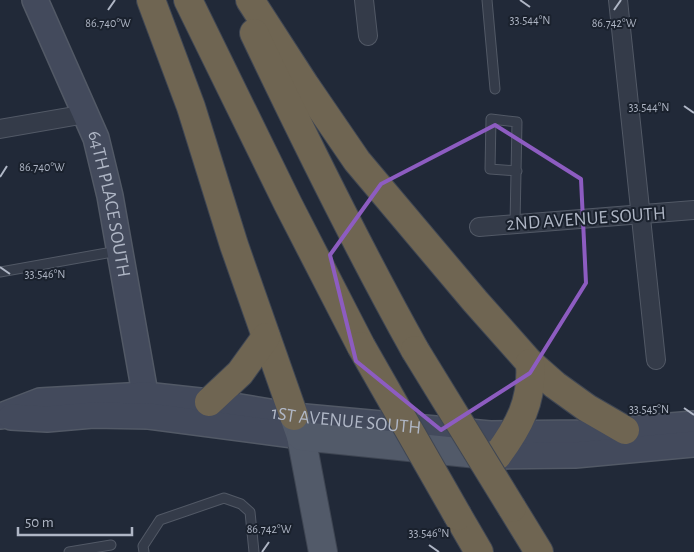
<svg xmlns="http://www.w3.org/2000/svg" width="694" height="552" viewBox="0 0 694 552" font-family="'Alegreya Sans',sans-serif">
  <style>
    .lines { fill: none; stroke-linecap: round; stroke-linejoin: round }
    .lane-casing { stroke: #525966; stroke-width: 11 }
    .street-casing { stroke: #525966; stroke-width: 20 }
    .secondary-casing { stroke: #525966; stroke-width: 28 }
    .primary-casing { stroke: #3e4552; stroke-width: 30 }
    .highway-casing { stroke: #3f4653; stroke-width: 30 }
    .lane { stroke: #343b49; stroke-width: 9 }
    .street { stroke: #343b49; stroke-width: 18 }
    .secondary { stroke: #434a5c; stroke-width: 25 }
    .primary { stroke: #525a69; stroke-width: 28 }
    .highway { stroke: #6f6552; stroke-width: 28 }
    .highway-bridge-casing { stroke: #3f4653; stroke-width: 30; stroke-linecap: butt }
    .highway-bridge { stroke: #6f6552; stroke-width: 28 }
    .marked { fill: none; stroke: #8d5cc1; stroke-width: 4; stroke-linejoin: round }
    .ticks { fill: none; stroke: #afb6c5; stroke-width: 2 }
    .labels { text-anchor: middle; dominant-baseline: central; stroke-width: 4; stroke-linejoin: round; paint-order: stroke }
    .street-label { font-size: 19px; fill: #afb6c5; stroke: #1a212d }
    .ticks-label { font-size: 12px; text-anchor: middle; fill: #afb6c5; stroke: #1a212d; stroke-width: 4; stroke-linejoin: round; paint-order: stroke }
  </style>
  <rect width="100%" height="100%" fill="#212938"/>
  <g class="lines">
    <!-- lane casing -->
    <g class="lane-casing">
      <g id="lane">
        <path d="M487,0L495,89"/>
        <path d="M515,224L517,122L491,119L490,169L517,171"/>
        <path d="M0,272L118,251"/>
        <path d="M69,552L111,545"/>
        <path d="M144,552L143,546L160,520L224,498L241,504L250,512L254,552"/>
      </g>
    </g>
    <!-- street casing -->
    <g class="street-casing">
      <g id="street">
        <path d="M364,0L368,36"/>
        <path d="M618,0L656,360"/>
        <path d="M0,129L86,114"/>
        <path d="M479,227L694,210"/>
      </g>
    </g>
    <!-- secondary casing -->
    <g class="secondary-casing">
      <g id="secondary">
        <path id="s1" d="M35,0L96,138L110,196L149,416"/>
        <path id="s2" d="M1,416L40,401L145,395L209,402L294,416L490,434L586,433L694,424"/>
        <path d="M11,417L47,419L93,415L149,416L301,436"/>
        <path d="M497,456L575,455L694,444"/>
      </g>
    </g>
    <!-- primary casing -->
    <g class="primary-casing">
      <g id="primary">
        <path d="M295,419L301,436L323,552"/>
        <path d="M301,436L497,456"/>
      </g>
    </g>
    <!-- highway casing -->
    <g class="highway-casing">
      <g id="highway">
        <path d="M151,0L191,107L234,245L294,416"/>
        <path d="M188,0L288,204L361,346"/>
        <path d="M250,0L305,85L357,161L475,301L530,363L555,385L587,408L625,430"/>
        <path d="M254,33C305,140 357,246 415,350"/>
        <path d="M209,402L240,373L266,337"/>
        <path d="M497,456C519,426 533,401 530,363"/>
        <path d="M512,508L539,552"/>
        <path d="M458,516L479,552"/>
      </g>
    </g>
    <!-- lane -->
    <use href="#lane" class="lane"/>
    <!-- street -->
    <use href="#street" class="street"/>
    <!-- secondary -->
    <use href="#secondary" class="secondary"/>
    <!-- primary -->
    <use href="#primary" class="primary"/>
    <!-- highway -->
    <use href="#highway" class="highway"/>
    <!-- highway-bridge casing -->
    <g class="highway-bridge-casing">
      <g id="highway-bridge">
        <path d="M361,346L458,516"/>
        <path d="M415,350L512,508"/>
      </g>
    </g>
    <!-- highway-bridge -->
    <use href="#highway-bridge" class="highway-bridge"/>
  </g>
  <!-- marked area -->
  <path class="marked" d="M495,125L581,179L586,283L530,373L441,430L356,361L330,255L381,184Z"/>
  <!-- ticks -->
  <path class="ticks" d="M520,0L530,7M108,10L115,0M614,10L621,0M684,106L694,113M0,177L7,166M0,267L10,274M684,408L694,415M429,545L439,552M262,552L269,542"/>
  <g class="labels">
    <!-- street labels -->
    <g class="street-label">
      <text stroke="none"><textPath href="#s1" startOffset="218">64TH PLACE SOUTH</textPath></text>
      <text transform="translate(586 219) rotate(-4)">2ND AVENUE SOUTH</text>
      <text stroke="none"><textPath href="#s2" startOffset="350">1ST AVENUE SOUTH</textPath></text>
    </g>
  </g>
  <g class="ticks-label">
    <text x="530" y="24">33.544°N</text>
    <text x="108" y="27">86.740°W</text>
    <text x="614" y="27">86.742°W</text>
    <text x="649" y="111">33.544°N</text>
    <text x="42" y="171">86.740°W</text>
    <text x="45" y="278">33.546°N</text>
    <text x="649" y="413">33.545°N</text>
    <text x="269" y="533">86.742°W</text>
    <text x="429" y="537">33.546°N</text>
  </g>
  <!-- scale -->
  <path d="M18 527v8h114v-8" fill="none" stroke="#afb6c5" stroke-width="2.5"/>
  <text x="25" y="527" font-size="15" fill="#afb6c5" stroke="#1a212d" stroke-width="4" paint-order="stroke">50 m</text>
</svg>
